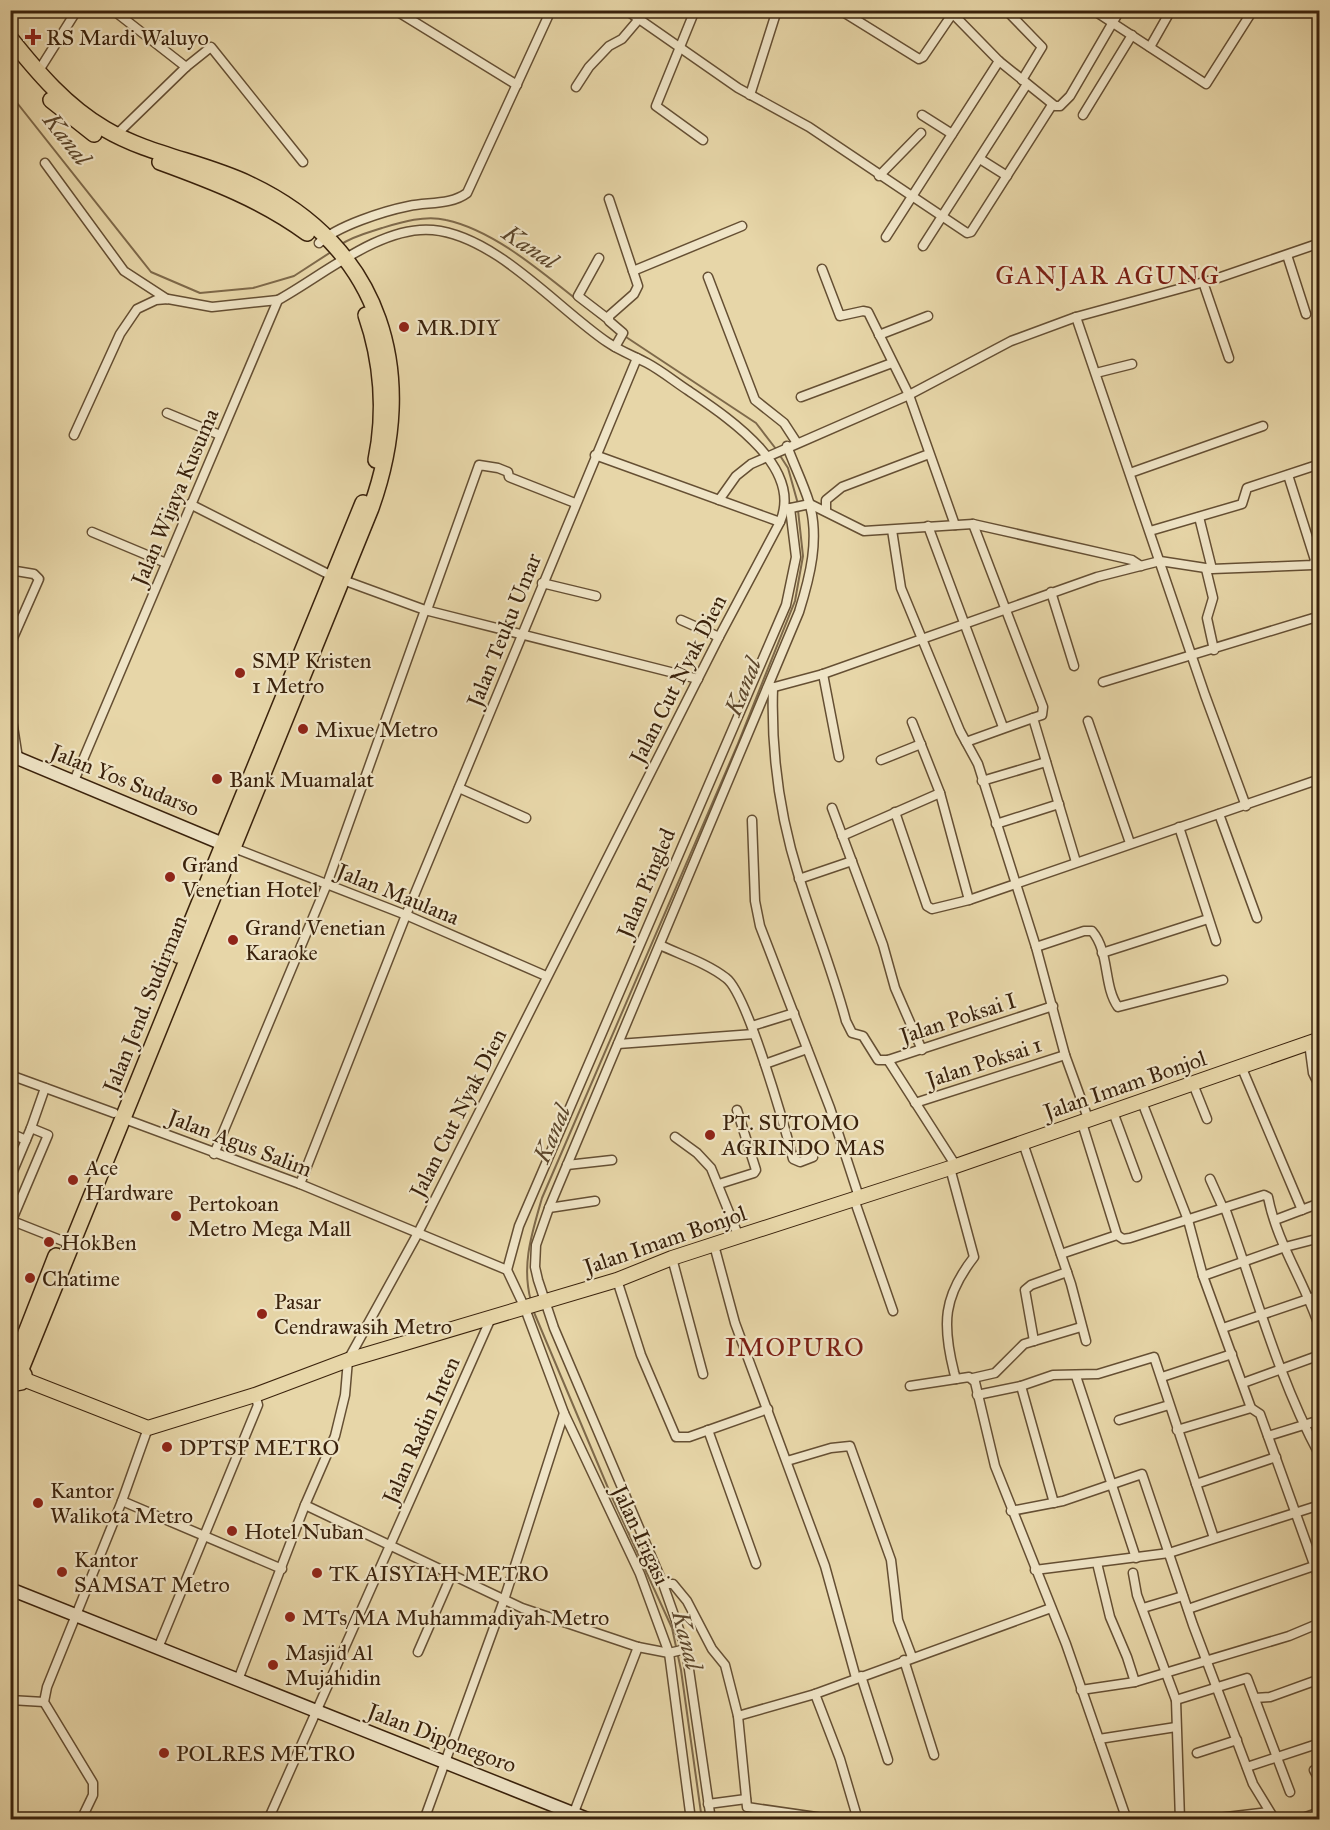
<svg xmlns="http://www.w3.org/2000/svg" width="1330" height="1830" viewBox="0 0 1330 1830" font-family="'IM FELL Great Primer',serif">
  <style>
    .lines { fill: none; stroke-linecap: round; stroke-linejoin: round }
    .stream { stroke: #7e694a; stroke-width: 2 }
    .street-casing { stroke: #654f33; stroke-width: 11 }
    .secondary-casing { stroke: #3a220c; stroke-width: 15 }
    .primary-casing { stroke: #3a220c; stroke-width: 16 }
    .highway-casing { stroke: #3a220c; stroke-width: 18 }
    .street { stroke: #efe4c6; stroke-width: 8 }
    .secondary { stroke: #efe4c6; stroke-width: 12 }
    .primary { stroke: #e7d6a8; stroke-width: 14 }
    .highway { stroke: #e7d6a8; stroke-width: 15 }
    .poi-dot { fill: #8f2418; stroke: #efe4c6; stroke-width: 2 }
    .labels { text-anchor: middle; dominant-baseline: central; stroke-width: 4.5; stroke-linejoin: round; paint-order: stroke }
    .poi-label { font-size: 22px; fill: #3a220c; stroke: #efe4c6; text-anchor: start }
    .street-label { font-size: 22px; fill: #3a220c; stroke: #efe4c6 }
    .water-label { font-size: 24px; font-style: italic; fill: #5c462b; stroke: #efe4c6 }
    .quarter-label { font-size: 26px; letter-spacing: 1.5px; fill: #7a1f14; stroke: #efe4c6 }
  </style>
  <rect width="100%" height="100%" fill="#e7d6a8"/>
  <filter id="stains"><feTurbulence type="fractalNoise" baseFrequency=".00333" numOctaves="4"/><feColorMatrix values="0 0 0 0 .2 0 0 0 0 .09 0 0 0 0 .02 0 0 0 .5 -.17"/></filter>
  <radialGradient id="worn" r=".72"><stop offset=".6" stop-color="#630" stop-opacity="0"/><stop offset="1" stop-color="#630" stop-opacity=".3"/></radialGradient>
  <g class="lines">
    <!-- stream -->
    <g class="stream">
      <path d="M10,94L151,272L200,293L253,288L294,276L331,252"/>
      <path d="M340,245C353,236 367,233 382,228C402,222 425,215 446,220C502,232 558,287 604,321"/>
      <path d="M623,335L756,423L776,449"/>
      <path d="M779,454L788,468L798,504"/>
      <path d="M531,1301C521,1265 532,1233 542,1198L737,746L795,601L803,556L798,510"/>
      <path d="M533,1310L611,1495L672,1628L681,1670L702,1820"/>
    </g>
    <!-- street casing -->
    <g class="street-casing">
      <g id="street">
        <path d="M113,10L186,67"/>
        <path d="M395,10L517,85"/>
        <path d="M626,10L738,88L809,127L967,233L971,232L1052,105"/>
        <path d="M695,10L656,106L703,140"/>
        <path d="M840,10L919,59L923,57L955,10"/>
        <path d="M1006,10L1042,47L1022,80"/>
        <path d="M1093,10L1206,84L1253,10"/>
        <path d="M953,14L999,61L1055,106H1060L1070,96L1120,10"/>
        <path d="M1150,47L1171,10"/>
        <path d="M38,72L77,10"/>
        <path d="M576,87L589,67L609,46L622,39L639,19"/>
        <path d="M750,95L777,10"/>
        <path d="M922,115L952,134"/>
        <path d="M1083,115L1132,35"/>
        <path d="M116,135L186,67L211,47L303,162"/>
        <path d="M980,159L1007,176"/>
        <path d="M45,163L124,271L167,299"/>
        <path d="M879,176L921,133"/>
        <path d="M609,199L638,286L634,294L609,316V321L623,333L615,347"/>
        <path d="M886,237L999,61"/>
        <path d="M319,243C337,226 384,211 409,206C428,202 451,205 467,193L551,10"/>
        <path d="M923,246L1027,84"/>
        <path d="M1287,255L1306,314"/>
        <path d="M599,258L578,296L608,319"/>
        <path d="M822,269L840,316L863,311L868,312L909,395L955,525"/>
        <path d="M633,271L742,226"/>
        <path d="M708,277L755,400L784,423L797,443"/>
        <path d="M1203,282L1229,358"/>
        <path d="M1076,317L1205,695L1246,806"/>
        <path d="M879,335L928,316"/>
        <path d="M1096,373L1132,364"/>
        <path d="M801,397L892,363"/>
        <path d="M167,413L220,435"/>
        <path d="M74,435L120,334L137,309L156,300L168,299L212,307L278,300"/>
        <path d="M595,455L780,522"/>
        <path d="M1130,473L1263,426"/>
        <path d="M719,500L736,476L751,464L909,395L1011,341L1076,317L1215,279L1320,243"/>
        <path d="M190,504L332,576"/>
        <path d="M786,509L810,504L864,531L973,524L1132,560L1141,566"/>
        <path d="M826,511V500L842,487L929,454"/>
        <path d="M1199,517L1212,569"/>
        <path d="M973,524L1043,707L1042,715L1033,718L1076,862"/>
        <path d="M928,526L1003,727"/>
        <path d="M892,530L901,588L960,731L978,764L1036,947L1065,1055L1089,1121"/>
        <path d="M1150,531L1242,504L1247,488L1320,464"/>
        <path d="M92,532L166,563"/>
        <path d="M1206,569L1213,598L1207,618L1214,650"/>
        <path d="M10,570L34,574L39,579L13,638L10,659"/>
        <path d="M343,580L425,610L698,679"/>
        <path d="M542,583L596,596"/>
        <path d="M1051,592L1074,666"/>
        <path d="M427,610L479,465L498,468L508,472L509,477L575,503"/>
        <path d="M681,620L719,637"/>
        <path d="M823,674L839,757"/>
        <path d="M1103,682L1320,616"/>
        <path d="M773,687C771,750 780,817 799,877C814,925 833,972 846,1021L852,1033L863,1036L878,1060H888L1053,1006"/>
        <path d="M767,689L823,674L1097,577L1160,561L1212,569L1313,565L1315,560L1288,475"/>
        <path d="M10,707L18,758"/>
        <path d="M1088,721L1130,843"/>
        <path d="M912,722L940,793L969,900"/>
        <path d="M966,742L1033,718"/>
        <path d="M881,760L921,744"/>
        <path d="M74,781L278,300C322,276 381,225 433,230C496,236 557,308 607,342C620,351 634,356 647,363C662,371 675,382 689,391C727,417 804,467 780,522L719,637L418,1233L348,1360L345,1395L335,1436L305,1505L238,1680"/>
        <path d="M982,781L1046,762"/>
        <path d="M459,788L526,818"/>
        <path d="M832,808L883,945L895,988L922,1050"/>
        <path d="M895,812L927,906L932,909L969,900L1320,779"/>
        <path d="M1219,814L1257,918"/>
        <path d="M752,820L755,901L760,926L830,1108L859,1197"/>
        <path d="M996,824L1059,804"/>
        <path d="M1179,827L1216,941"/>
        <path d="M842,836L940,793"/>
        <path d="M234,848L406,915L546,976"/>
        <path d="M799,879L852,861"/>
        <path d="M660,945C681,955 707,963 726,978C747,993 785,1128 793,1159L800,1162L813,1157"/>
        <path d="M1036,947L1084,931H1092C1110,952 1103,986 1118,1007L1223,980"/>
        <path d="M1102,953L1208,919"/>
        <path d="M752,1026L794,1013"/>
        <path d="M1309,1043L1313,1073L1320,1087"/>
        <path d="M618,1044L754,1034"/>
        <path d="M888,1060L956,1166"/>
        <path d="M765,1064L807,1049"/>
        <path d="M1241,1066L1302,1210"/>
        <path d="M10,1075L114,1113"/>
        <path d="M1193,1084L1207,1119"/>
        <path d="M1142,1102L1188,1220L1203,1276L1251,1408L1260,1414L1320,1581"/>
        <path d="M915,1103L1065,1055"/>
        <path d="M1113,1112L1137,1177"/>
        <path d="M122,1118L300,1184L507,1270L524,1306L564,1413L504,1600L424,1820"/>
        <path d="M1082,1123L1117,1235"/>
        <path d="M10,1133L26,1140"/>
        <path d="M675,1137L697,1153L711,1168L739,1237"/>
        <path d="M1023,1143L1071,1284L1086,1341"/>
        <path d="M214,1154L327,884L425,610"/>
        <path d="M567,1165L612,1160"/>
        <path d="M950,1168L974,1257C943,1297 942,1324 954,1372L956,1379L969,1377L975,1382L995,1466L1066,1644L1127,1820"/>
        <path d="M10,1178L31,1128"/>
        <path d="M1210,1179L1223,1208"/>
        <path d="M300,1184L406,915L637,358"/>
        <path d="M719,1184L754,1173L756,1170L737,1110"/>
        <path d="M854,1199L893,1311"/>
        <path d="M549,1208L595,1201"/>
        <path d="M1225,1208C1255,1291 1278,1378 1320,1456"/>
        <path d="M10,1220L63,1241"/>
        <path d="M12,1220L48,1135L31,1128L45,1088"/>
        <path d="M1275,1220L1320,1203"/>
        <path d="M714,1245L735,1323L825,1566L856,1678"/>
        <path d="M1061,1254L1117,1235L1123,1239L1130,1238L1264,1195L1268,1197C1277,1244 1306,1284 1320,1329"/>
        <path d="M672,1258L703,1374"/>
        <path d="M507,1270L519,1226L786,605L796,557L790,508"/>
        <path d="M1203,1276L1285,1247L1320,1238"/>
        <path d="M617,1280L641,1355L676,1437H689L768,1409"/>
        <path d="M1223,1328L1320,1295"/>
        <path d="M1034,1341L1025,1290L1031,1285L1067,1272"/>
        <path d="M1076,1376L1136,1558"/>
        <path d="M1162,1377L1232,1354"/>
        <path d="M973,1378L995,1373L1024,1344L1081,1327"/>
        <path d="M1243,1383L1320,1355"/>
        <path d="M910,1386L956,1379"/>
        <path d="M1021,1386L1054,1503"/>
        <path d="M977,1395L1021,1386L1053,1375L1098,1374L1154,1357L1214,1538"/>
        <path d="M564,1413L640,1574L669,1653L691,1820"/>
        <path d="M1119,1420L1169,1405"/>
        <path d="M708,1430L756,1564"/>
        <path d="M1177,1430L1251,1408"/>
        <path d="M1268,1436L1320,1420"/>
        <path d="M787,1461L831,1448L850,1446L891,1560L898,1620L912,1657"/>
        <path d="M1196,1484L1276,1457"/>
        <path d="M122,1501L282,1569"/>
        <path d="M305,1505L522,1608L638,1647L669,1653L686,1649"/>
        <path d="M1011,1511L1063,1501L1142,1474L1193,1625L1253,1784L1275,1820"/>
        <path d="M1097,1563L1110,1617L1127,1657L1135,1682"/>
        <path d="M1035,1570L1169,1553L1320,1505"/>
        <path d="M1133,1573L1137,1595L1176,1700L1180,1820"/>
        <path d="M663,1584H673L687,1601L712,1649L725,1665L738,1716L747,1807L837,1820"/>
        <path d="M1143,1608L1183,1596"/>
        <path d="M1188,1609L1314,1566"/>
        <path d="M158,1648L258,1405L255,1395"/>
        <path d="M418,1652L452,1574"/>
        <path d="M904,1660L934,1755"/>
        <path d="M861,1676L888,1760"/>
        <path d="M1081,1690L1135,1682L1289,1636L1320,1623"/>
        <path d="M815,1694L840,1759L858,1820"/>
        <path d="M1255,1698L1270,1697L1320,1679"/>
        <path d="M10,1700L44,1702"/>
        <path d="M1176,1700L1247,1678L1290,1792"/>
        <path d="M738,1716L815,1694L1051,1608"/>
        <path d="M1099,1739L1176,1727"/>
        <path d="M1197,1753L1237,1740"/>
        <path d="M1247,1767L1320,1743"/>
        <path d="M1314,1770L1320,1781"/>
        <path d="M708,1804L746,1799"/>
        <path d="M81,1820L93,1795V1783L44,1702L47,1687L122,1501L148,1428"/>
        <path d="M268,1820L491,1318"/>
        <path d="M571,1820L638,1647"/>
        <path d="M711,1820L686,1649L663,1584L554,1328L538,1280L535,1267L536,1245L549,1208L799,612C810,577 820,538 809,502C803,483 794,465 787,446"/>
        <path d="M1201,1820L1269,1812"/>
        <path d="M1297,1820L1320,1812"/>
      </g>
    </g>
    <!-- secondary casing -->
    <g class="secondary-casing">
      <g id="secondary">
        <path d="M10,755L223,844"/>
        <path d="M10,1589L590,1820"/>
      </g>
    </g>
    <!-- primary casing -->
    <g class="primary-casing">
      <path id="primary" d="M23,1379L148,1428L255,1395L348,1360L617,1280L672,1258L950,1168L1320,1039"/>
    </g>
    <!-- highway casing -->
    <g class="highway-casing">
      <g id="highway">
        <path d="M10,38C38,73 66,106 105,129C149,155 203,162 249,184C383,247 419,374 371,508L21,1369"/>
        <path d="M51,100L94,134"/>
        <path d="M160,162C212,181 262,200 307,233"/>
        <path d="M366,315C382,361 386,412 376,460"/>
        <path d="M178,955L363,503"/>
        <path d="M20,1348L56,1256"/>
        <path d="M10,1367L18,1366L24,1375L21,1382L10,1384"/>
      </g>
    </g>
    <!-- street -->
    <use href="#street" class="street"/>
    <!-- secondary -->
    <use href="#secondary" class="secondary"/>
    <!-- primary -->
    <use href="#primary" class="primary"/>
    <!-- highway -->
    <use href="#highway" class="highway"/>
  </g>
  <!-- markers -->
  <g class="poi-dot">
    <path d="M30 28h6v6h6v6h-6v6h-6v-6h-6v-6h6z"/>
    <circle cx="404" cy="327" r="6"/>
    <circle cx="240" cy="673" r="6"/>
    <circle cx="303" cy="729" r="6"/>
    <circle cx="217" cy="779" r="6"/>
    <circle cx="170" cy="877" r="6"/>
    <circle cx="233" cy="940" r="6"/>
    <circle cx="710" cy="1135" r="6"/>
    <circle cx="73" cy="1180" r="6"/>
    <circle cx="176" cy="1216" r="6"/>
    <circle cx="49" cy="1242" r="6"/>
    <circle cx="30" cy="1278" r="6"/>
    <circle cx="262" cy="1314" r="6"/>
    <circle cx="167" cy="1447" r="6"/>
    <circle cx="38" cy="1503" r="6"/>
    <circle cx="232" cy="1531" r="6"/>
    <circle cx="62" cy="1572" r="6"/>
    <circle cx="317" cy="1573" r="6"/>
    <circle cx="290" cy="1617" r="6"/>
    <circle cx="273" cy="1665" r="6"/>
    <circle cx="164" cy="1753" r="6"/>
  </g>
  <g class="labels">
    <!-- poi labels -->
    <g class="poi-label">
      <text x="46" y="37">RS Mardi Waluyo</text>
      <text x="416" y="327">MR.DIY</text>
      <text x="252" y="660">SMP Kristen<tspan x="252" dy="25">1 Metro</tspan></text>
      <text x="315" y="729">Mixue Metro</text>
      <text x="229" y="779">Bank Muamalat</text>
      <text x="182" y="864">Grand<tspan x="182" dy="25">Venetian Hotel</tspan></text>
      <text x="245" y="927">Grand Venetian<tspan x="245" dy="25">Karaoke</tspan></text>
      <text x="722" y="1122">PT. SUTOMO<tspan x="722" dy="25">AGRINDO MAS</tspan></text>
      <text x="85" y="1167">Ace<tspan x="85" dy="25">Hardware</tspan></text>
      <text x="188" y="1203">Pertokoan<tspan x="188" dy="25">Metro Mega Mall</tspan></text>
      <text x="61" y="1242">HokBen</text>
      <text x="42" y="1278">Chatime</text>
      <text x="274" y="1301">Pasar<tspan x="274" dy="25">Cendrawasih Metro</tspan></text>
      <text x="179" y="1447">DPTSP METRO</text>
      <text x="50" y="1490">Kantor<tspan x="50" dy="25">Walikota Metro</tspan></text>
      <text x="244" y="1531">Hotel Nuban</text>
      <text x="74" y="1559">Kantor<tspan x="74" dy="25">SAMSAT Metro</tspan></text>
      <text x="329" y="1573">TK AISYIAH METRO</text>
      <text x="302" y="1617">MTs/MA Muhammadiyah Metro</text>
      <text x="285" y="1652">Masjid Al<tspan x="285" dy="25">Mujahidin</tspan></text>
      <text x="176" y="1753">POLRES METRO</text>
    </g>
    <!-- street labels -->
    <g class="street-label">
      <text transform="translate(175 497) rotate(-67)">Jalan Wijaya Kusuma</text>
      <text transform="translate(504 630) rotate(-68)">Jalan Teuku Umar</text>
      <text transform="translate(678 679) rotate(-63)">Jalan Cut Nyak Dien</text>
      <text transform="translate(125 780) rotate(22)">Jalan Yos Sudarso</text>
      <text transform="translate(646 883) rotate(-67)">Jalan Pingled</text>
      <text transform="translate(398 894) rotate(22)">Jalan Maulana</text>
      <text transform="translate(145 1004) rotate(-68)">Jalan Jend. Sudirman</text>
      <text transform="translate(958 1018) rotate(-18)">Jalan Poksai I</text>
      <text transform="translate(984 1062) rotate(-18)">Jalan Poksai 1</text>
      <text transform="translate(1125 1085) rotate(-19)">Jalan Imam Bonjol</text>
      <text transform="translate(458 1113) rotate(-63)">Jalan Cut Nyak Dien</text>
      <text transform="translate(240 1143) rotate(21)">Jalan Agus Salim</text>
      <text transform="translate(665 1240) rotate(-19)">Jalan Imam Bonjol</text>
      <text transform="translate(421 1430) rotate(-66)">Jalan Radin Inten</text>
      <text transform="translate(641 1535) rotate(65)">Jalan Irigasi</text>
      <text transform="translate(442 1738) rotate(21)">Jalan Diponegoro</text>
    </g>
    <!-- water labels -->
    <g class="water-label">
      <text transform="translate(67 139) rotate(52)">Kanal</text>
      <text transform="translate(530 247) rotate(34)">Kanal</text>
      <text transform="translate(743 687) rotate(-68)">Kanal</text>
      <text transform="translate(552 1134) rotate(-67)">Kanal</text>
      <text transform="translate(687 1640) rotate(76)">Kanal</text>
    </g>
    <!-- quarter labels -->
    <g class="quarter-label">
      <text x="1108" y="275">GANJAR AGUNG</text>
      <text x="795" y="1347">IMOPURO</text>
    </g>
  </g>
  <!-- margin -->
  <rect width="1330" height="1830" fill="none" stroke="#e7d6a8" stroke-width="36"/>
  <rect x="12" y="12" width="1306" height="1806" fill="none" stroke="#3a220c" stroke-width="3"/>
  <rect x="18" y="18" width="1294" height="1794" fill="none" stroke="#3a220c" stroke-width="1.5"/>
  <rect width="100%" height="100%" filter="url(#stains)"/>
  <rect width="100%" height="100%" fill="url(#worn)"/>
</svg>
